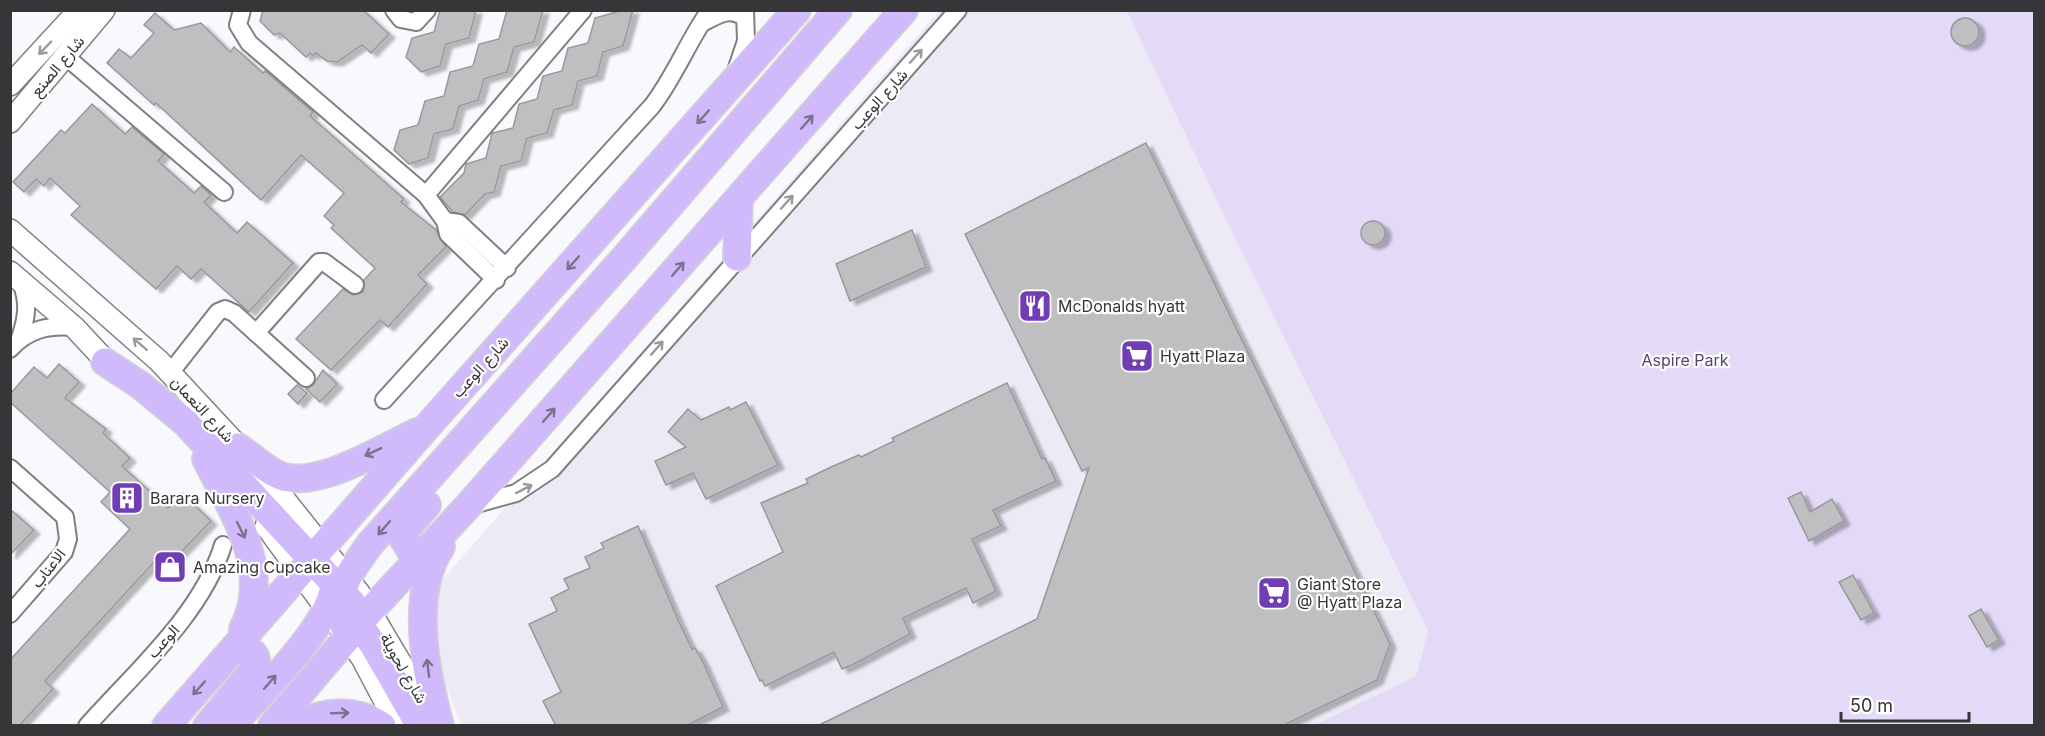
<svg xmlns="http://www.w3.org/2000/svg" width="2045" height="736" viewBox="0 0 2045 736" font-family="Inter,Vazirmatn,sans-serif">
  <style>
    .built { fill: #edeaf5 }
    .green { fill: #e3daf8 }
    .building { fill: #bfbec1; stroke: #99989c; stroke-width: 1.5; filter: url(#shadow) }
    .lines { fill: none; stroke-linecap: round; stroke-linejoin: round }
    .minor-casing { stroke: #807f82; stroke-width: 20 }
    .tertiary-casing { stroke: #807f82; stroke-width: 24 }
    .primary-casing { stroke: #d3d3d3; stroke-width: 30 }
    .minor { stroke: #fff; stroke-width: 16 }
    .tertiary { stroke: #fff; stroke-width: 21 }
    .primary { stroke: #d1bafb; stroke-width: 27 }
    .oneway { stroke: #9a9a9b }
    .oneway2 { stroke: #7c718f }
    .labels { text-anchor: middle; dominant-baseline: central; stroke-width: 4.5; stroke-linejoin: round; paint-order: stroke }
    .street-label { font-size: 16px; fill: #363537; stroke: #fff }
    .poi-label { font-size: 16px; fill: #363537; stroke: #fff; text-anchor: start }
    .park-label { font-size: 16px; fill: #554572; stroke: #fff }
  </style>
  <defs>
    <filter id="shadow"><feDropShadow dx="6" dy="4" stdDeviation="1.5" flood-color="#0004"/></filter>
  </defs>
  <rect width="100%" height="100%" fill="#f9f8fc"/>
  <!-- built -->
  <path class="built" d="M1127,10L1212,191L1428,631L1416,676L1314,725L462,726L415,611L939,11Z"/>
  <!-- green -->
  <path class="green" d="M1127,11H2034V725H1314L1416,676L1428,631L1212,191Z"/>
  <!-- building -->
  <g class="building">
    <path d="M263,10H363L389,34L371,53L362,45L337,62L327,61L316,53L313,56L310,53L306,57L280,33L274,35L260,21Z"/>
    <path d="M440,10H476L469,38L446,44L440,66L421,72L406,57L412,38L434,32Z"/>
    <path d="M507,10H543L534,42L514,47L507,72L484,79L478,100L459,106L453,129L434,134L428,158L409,164L394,150L400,130L418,125L425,101L444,96L450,72L473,66L479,44L499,39Z"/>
    <path d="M623,10H633L623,46L603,52L597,76L578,81L572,105L554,110L547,133L527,138L521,161L501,166L494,192L485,194L465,215L453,212L440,197L464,173L466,164L486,158L492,133L513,128L519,104L537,99L543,76L562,71L568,48L588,43L595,18Z"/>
    <path d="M155,13L174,30L201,23L230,52L234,47L263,73L265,71L313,112L310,116L404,199L401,202L436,230L446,247L418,275L427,284L388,327L380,320L331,370L296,339L343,289L353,295L363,292L364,280L375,268L331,228L334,225L324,216L344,193L301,155L261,200L156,103L154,105L107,63L119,49L131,58L154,33L144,25Z"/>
    <circle cx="1965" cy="32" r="14"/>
    <path d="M92,104L125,134L132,127L164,154L158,161L194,193L201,186L211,195L204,202L237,233L247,222L293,263L249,312L201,269L191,279L177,266L156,289L71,215L80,206L50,178L44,186L36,179L24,192L13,182L61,130L65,133Z"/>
    <path d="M1146,143L1390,644L1377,680L1282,726H817L1037,619L1089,468L1082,471L965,234Z"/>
    <circle cx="1373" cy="233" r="12"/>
    <path d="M912,230L926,267L850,301L836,264Z"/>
    <path d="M59,364L79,382L65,398L106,429L103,433L130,458L122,466L168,508L182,493L211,521L164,570L155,561L45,681L53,689L19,726H10V660L130,529L101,502L110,492L10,402V394L34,367L47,378Z"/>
    <path d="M323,370L337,384L320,402L306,389L313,385Z"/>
    <path d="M1007,383L1042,459L1045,458L1056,481L993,510L1001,526L972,539L996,591L973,603L966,588L903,618L910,634L854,664L842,669L834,652L765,686L762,680L760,681L716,586L783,552L761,503L808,483L806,479L831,467L859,455L861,457L894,441L892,438Z"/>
    <path d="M297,385L307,393L298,404L288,394Z"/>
    <path d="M746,402L778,465L706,499L693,473L666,485L655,461L686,447L668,432L688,409L701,420L729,407L730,410Z"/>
    <path d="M1801,492L1810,512L1832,499L1844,521L1809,541L1788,498Z"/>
    <path d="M10,509L34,530L10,555Z"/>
    <path d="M638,526L678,620L692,649L695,648L703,662L723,707L686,726H556L543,701L561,692L529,624L557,611L551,598L569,589L564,579L590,568L585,557L604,548L601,543Z"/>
    <path d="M1853,575L1874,613L1861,620L1839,582Z"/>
    <path d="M1981,609L1999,640L1987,647L1969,616Z"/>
  </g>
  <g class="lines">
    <!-- minor casing -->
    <g class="minor-casing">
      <g id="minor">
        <path d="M242,10L238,25L249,43L426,195L445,221L448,234L496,280"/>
        <path d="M394,10L401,19L416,22L427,10"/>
        <path d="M702,23C718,15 730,6 745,18"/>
        <path d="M64,55L224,192"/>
        <path d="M737,68L746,41L745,10"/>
        <path d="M426,195L583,10"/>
        <path d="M445,221L459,223L507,268"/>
        <path d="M256,333L319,262H324L355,285"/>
        <path d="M20,338C27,317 29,303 21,282"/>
        <path d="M10,349C28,329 48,325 74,327"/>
        <path d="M170,373L218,312L225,309L234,313L306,378"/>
        <path d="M384,400L652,106C675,76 688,41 710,10"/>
        <path d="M10,468L65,517L68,539L64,552L10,614"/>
        <path d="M469,506L516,493L552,469L958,10"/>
        <path d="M87,726C134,673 202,614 223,545"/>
      </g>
    </g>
    <!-- tertiary casing -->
    <g class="tertiary-casing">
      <g id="tertiary">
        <path d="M10,85L79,10"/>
        <path d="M10,122L104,10"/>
        <path d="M10,230L159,361L265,475L360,594L435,721"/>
        <path d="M10,272L74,327L117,373"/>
        <path d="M266,526L362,658L398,726"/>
      </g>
    </g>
    <!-- primary casing -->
    <g class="primary-casing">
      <g id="primary">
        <path d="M737,257L739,199"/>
        <path d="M105,362L140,385L186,423L352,603"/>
        <path d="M238,447C252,456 265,470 281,476C318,489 383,448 417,432"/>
        <path d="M206,459C232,512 274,569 243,629"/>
        <path d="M425,551H411L404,540L407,528L427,505"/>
        <path d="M349,609L374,646L420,726"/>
        <path d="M348,637C331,595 346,578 370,544L626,256L838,10"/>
        <path d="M166,726L426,428L797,10"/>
        <path d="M207,726L256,667C259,649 245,649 232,651"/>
        <path d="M231,726C261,692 328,629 334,586"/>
        <path d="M272,726L371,610L468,506L904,10"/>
        <path d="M297,726C324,710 355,708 382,726"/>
        <path d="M440,726C426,673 409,595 441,547"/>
      </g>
    </g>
    <!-- minor -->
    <use href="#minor" class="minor"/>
    <!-- tertiary -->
    <use href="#tertiary" class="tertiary"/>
    <!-- primary -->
    <use href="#primary" class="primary"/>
  </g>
  <!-- one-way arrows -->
  <defs><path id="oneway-shaft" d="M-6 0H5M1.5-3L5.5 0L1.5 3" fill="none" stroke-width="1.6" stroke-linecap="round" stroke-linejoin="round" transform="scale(1.5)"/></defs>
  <g class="oneway">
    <use href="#oneway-shaft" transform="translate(45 48) rotate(134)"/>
    <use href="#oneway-shaft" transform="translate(916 56) rotate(-48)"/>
    <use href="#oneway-shaft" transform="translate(787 202) rotate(-48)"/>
    <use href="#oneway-shaft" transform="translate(140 344) rotate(-139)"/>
    <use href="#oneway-shaft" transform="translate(657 348) rotate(-49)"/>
    <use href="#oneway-shaft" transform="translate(524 489) rotate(-27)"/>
  </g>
  <g class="oneway2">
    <use href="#oneway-shaft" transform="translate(703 117) rotate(132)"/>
    <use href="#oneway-shaft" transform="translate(807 122) rotate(-49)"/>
    <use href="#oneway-shaft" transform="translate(573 263) rotate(132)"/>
    <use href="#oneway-shaft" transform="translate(678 269) rotate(-49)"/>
    <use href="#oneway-shaft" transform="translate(549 415) rotate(-49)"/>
    <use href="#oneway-shaft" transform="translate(373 452) rotate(155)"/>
    <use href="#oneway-shaft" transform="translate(384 528) rotate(131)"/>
    <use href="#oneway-shaft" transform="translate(241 530) rotate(64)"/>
    <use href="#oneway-shaft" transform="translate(428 668) rotate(-97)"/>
    <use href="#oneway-shaft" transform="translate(270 682) rotate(-49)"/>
    <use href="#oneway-shaft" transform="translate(199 688) rotate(132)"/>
    <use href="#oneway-shaft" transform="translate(340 713) rotate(-2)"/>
  </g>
  <!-- icons -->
  <defs>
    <g id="restaurant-square" transform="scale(1.725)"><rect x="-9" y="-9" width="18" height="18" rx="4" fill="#703db4" stroke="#fff"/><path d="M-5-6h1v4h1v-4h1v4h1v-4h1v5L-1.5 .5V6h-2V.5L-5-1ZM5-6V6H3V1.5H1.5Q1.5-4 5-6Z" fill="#fff"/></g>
    <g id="supermarket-square" transform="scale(1.725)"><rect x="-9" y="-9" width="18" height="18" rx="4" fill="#703db4" stroke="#fff"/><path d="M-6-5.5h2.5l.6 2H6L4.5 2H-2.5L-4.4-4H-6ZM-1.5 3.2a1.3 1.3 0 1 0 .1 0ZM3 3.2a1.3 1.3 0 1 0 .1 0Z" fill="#fff"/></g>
    <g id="building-square" transform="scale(1.725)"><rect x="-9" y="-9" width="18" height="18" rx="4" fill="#703db4" stroke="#fff"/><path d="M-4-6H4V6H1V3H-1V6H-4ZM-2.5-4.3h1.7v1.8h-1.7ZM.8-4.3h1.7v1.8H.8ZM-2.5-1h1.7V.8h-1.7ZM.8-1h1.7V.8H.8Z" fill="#fff"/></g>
    <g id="shop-square" transform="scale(1.725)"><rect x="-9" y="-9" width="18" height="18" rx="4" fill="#703db4" stroke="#fff"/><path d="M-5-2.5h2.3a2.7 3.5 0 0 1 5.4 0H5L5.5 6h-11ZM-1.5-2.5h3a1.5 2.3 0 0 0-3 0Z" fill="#fff"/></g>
  </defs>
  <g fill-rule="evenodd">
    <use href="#restaurant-square" x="1035" y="306"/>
    <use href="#supermarket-square" x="1137" y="356"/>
    <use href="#building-square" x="127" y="498"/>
    <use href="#shop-square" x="170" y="567"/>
    <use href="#supermarket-square" x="1274" y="593"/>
  </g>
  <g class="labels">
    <!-- street labels -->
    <g class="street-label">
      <text transform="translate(57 66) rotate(-50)">شارع الصنع</text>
      <text transform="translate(879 99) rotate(-48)">شارع الوعب</text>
      <text transform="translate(480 367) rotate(-48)">شارع الوعب</text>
      <text transform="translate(203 409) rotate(47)">شارع النعمان</text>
      <text transform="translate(48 568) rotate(-52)">الاعناب</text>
      <text transform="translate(163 641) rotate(-48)">الوعب</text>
      <text transform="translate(404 668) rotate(60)">شارع لحويلة</text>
    </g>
    <!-- poi labels -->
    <g class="poi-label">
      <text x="1058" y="306">McDonalds hyatt</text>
      <text x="1160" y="356">Hyatt Plaza</text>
      <text x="150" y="498">Barara Nursery</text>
      <text x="193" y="567">Amazing Cupcake</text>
      <text x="1297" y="584">Giant Store<tspan x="1297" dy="18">@ Hyatt Plaza</tspan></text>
    </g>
    <!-- park labels -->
    <g class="park-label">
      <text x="1685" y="360">Aspire Park</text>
    </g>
  </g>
  <!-- border -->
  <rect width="2045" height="736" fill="none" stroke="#363537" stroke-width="24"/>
  <!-- scale -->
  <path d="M1841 712v9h128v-9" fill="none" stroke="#363537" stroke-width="3"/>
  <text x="1850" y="712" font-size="18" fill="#363537" stroke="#ffffff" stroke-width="4.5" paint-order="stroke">50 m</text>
</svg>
